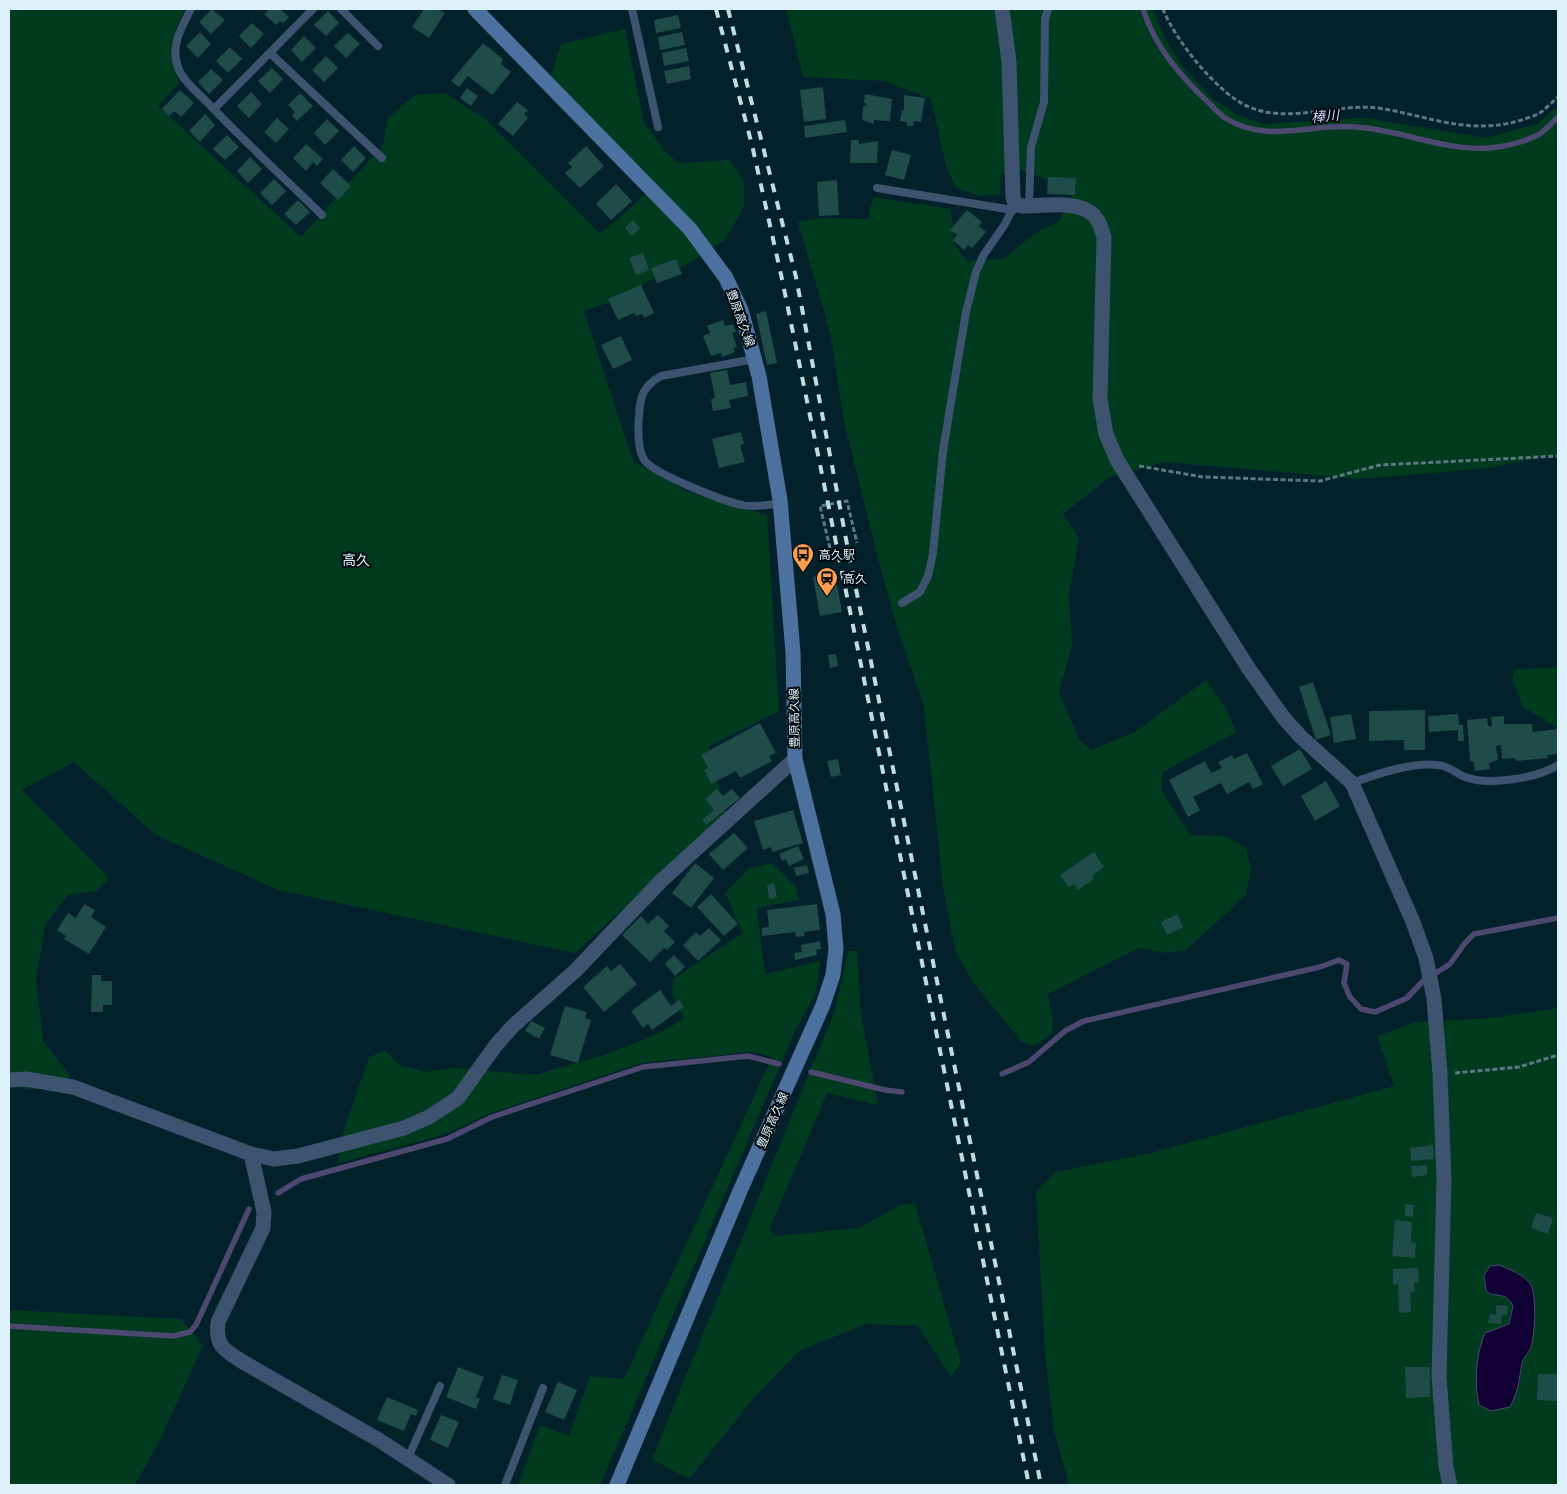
<svg xmlns="http://www.w3.org/2000/svg" width="1567" height="1494" viewBox="0 0 1567 1494" font-family="'PT Sans Narrow','Noto Sans JP',sans-serif">
  <style>
    .green { fill: #003a1f; fill-rule: evenodd }
    .water { fill: #100034; stroke: #4d486f }
    .lines { fill: none; stroke-linecap: round; stroke-linejoin: round }
    .stream { stroke: #4d486f; stroke-width: 5.5 }
    .building { fill: #1f4c48 }
    .path { stroke: #5e7881; stroke-width: 3; stroke-dasharray: 5 2.5; stroke-linecap: butt }
    .lane { stroke: #3d5370; stroke-width: 8 }
    .street { stroke: #3d5370; stroke-width: 15 }
    .secondary { stroke: #4d719f; stroke-width: 15 }
    .rail { stroke: #c4dae2; stroke-width: 4; stroke-dasharray: 9 9; stroke-linecap: butt }
    .labels { text-anchor: middle; dominant-baseline: central; stroke-width: 4; stroke-linejoin: round; paint-order: stroke }
    .street-label { font-size: 12px; fill: #dcf1f9; stroke: #00090e }
    .poi-label { font-size: 12px; fill: #dcf1f9; stroke: #00090e; text-anchor: start }
    .water-label { font-size: 14px; font-style: italic; fill: #d1cefa; stroke: #00090e }
    .neighbourhood-label { font-size: 14px; fill: #dcf1f9; stroke: #00090e }
  </style>
  <rect width="100%" height="100%" fill="#03212a"/>
  <!-- green -->
  <g class="green">
    <path d="M9,9H185C168,40 171,50 179,83L158,106L301,237L383,145L388,118L415,95L445,93L485,119L599,233L608,228L654,186L551,76L561,44L625,29L644,123L666,152L678,163L729,160L744,181V206L726,239L691,262L647,282L628,296L584,311L633,461L688,492L767,515L779,711L709,746L726,815L575,953L278,890L156,835L74,762L22,790L109,878L96,891L68,895L46,923L36,978L43,1041L71,1077L36,1090L9,1086Z"/>
    <path d="M786,9H1153L1163,35L1183,67L1213,99L1234,113L1262,124L1364,118L1486,138L1537,124L1558,106V454L1489,468L1361,479L1165,462L1110,477L1063,514L1079,538L1069,594L1072,645L1059,692L1079,740L1091,750L1135,732L1206,680L1226,708L1236,732L1163,772L1161,789L1190,835L1225,836L1246,848L1251,868L1246,895L1186,950L1166,953L1138,948L1048,994L1053,1020L1052,1033L1034,1046L1021,1041L972,981L955,950L943,886L924,707L896,624L879,563L843,417L831,336L798,222L821,218L868,219L873,197L951,209L954,244L967,261L1003,259L1036,233L1059,221L1072,196L1048,180L1019,169L1001,174L1000,194L980,196L956,188L946,166L931,99L885,81L803,77Z"/>
    <path d="M1558,667V728L1523,707L1512,679L1514,670Z"/>
    <path d="M772,863L796,887L799,900L757,908L765,974L820,961L816,993L795,1031L600,1485H518L540,1425L569,1436L590,1376L624,1379L772,1057L751,1052L642,1063L488,1114L443,1135L338,1163L343,1133L369,1057L385,1051L399,1065L427,1072L453,1068L535,1075L604,1055L656,1035L684,1019L672,993L673,979L743,933L725,893L750,868Z"/>
    <path d="M848,951H857L861,1015L878,1105L827,1093L769,1230L776,1236L859,1228L900,1205L915,1203L961,1363L951,1377L918,1326L866,1324L799,1351L753,1399L689,1479L652,1459L835,1010Z"/>
    <path d="M1558,1008V1485H1069L1054,1431L1045,1354L1036,1192L1055,1172L1151,1153L1394,1086L1377,1036L1416,1022L1492,1018ZM1490,1266L1534,1297L1533,1333L1530,1349L1522,1361L1519,1389L1509,1324L1513,1306L1510,1300L1503,1295L1498,1296Z"/>
    <path d="M9,1310L181,1319L203,1345L160,1440L135,1485H9Z"/>
  </g>
  <!-- water -->
  <path class="water" d="M1499,1265C1509,1269 1525,1275 1531,1285C1537,1297 1535,1338 1530,1350C1527,1355 1523,1358 1522,1363C1518,1383 1520,1387 1510,1407L1491,1411L1479,1405C1474,1383 1476,1353 1485,1333L1509,1324L1513,1306C1507,1294 1501,1296 1490,1294L1486,1290L1484,1275L1490,1266Z"/>
  <g class="lines">
    <!-- stream -->
    <g class="stream">
      <path d="M1143,9C1155,47 1181,77 1210,104C1215,109 1220,115 1227,119C1268,144 1312,123 1356,127C1404,130 1449,154 1498,147C1510,145 1528,140 1538,135C1545,131 1552,123 1558,117"/>
      <path d="M811,1072L885,1090L902,1092"/>
      <path d="M1002,1074L1029,1062L1065,1031L1084,1021L1320,967L1339,960L1347,964L1344,983L1350,997L1361,1009L1375,1012L1407,998L1422,982L1450,964L1465,943L1474,934L1558,918"/>
      <path d="M278,1193L301,1179L447,1139L492,1117L643,1067L748,1056L779,1064"/>
      <path d="M9,1326L173,1336L190,1332L196,1325L249,1209"/>
    </g>
  </g>
  <!-- building -->
  <g class="building">
    <path d="M212,9L225,20L211,34L199,22Z"/>
    <path d="M270,9H280L289,17L283,24L280,21L276,25L264,14Z"/>
    <path d="M424,9H438L445,13L429,38L412,27Z"/>
    <path d="M328,11L339,23L326,36L314,25Z"/>
    <path d="M678,15L681,28L656,33L654,20Z"/>
    <path d="M252,23L264,34L251,48L239,36Z"/>
    <path d="M200,32L211,44L198,58L186,46Z"/>
    <path d="M682,32L685,45L660,50L658,37Z"/>
    <path d="M348,33L360,44L346,58L334,46Z"/>
    <path d="M304,36L316,48L302,62L291,50Z"/>
    <path d="M483,43L503,59L501,64L511,72L492,95L468,76L459,87L451,81Z"/>
    <path d="M230,47L242,59L228,73L216,61Z"/>
    <path d="M686,48L689,61L664,66L662,53Z"/>
    <path d="M326,56L338,68L324,82L312,70Z"/>
    <path d="M689,66L691,79L667,84L664,71Z"/>
    <path d="M272,68L283,79L270,93L258,81Z"/>
    <path d="M211,69L223,80L209,94L198,82Z"/>
    <path d="M823,87L826,119L804,122L800,90Z"/>
    <path d="M467,88L478,96L471,106L460,98Z"/>
    <path d="M180,90L194,103L181,117L174,111L169,116L162,109Z"/>
    <path d="M251,92L262,104L249,118L237,106Z"/>
    <path d="M300,93L313,106L297,121L292,116L295,112L288,105Z"/>
    <path d="M865,94L892,99L890,121L874,120V124L862,120L863,106H866V103H864Z"/>
    <path d="M904,95L925,98L921,122L914,121L913,126H907V122L900,121L902,110H904Z"/>
    <path d="M517,102L528,110L524,114L528,118L513,136L498,124Z"/>
    <path d="M205,114L215,125L200,142L189,131Z"/>
    <path d="M277,118L289,129L276,143L264,132Z"/>
    <path d="M327,119L339,131L325,145L314,133Z"/>
    <path d="M845,120L847,132L805,138L804,126Z"/>
    <path d="M227,135L239,147L225,160L213,149Z"/>
    <path d="M851,140H859V144L878,141L877,163H850Z"/>
    <path d="M306,144L323,159L317,166L313,162L306,171L293,158Z"/>
    <path d="M354,146L366,158L353,172L341,160Z"/>
    <path d="M586,146L604,166L580,188L565,173L572,167L568,163Z"/>
    <path d="M892,150L911,155L904,180L885,175Z"/>
    <path d="M250,157L262,169L248,183L237,171Z"/>
    <path d="M333,169L351,186L338,200L320,183Z"/>
    <path d="M1048,177L1076,178L1075,195L1047,194Z"/>
    <path d="M274,179L286,191L272,205L260,193Z"/>
    <path d="M837,180L839,215L819,216L817,182Z"/>
    <path d="M616,184L632,201L611,220L596,204Z"/>
    <path d="M298,200L310,212L296,225L284,214Z"/>
    <path d="M967,210L982,222L979,226L986,232L972,248L968,245L964,250L953,240L957,235L950,230Z"/>
    <path d="M633,220L640,228L632,236L625,228Z"/>
    <path d="M643,253L649,270L636,275L629,258Z"/>
    <path d="M676,259L682,274L657,283L651,268Z"/>
    <path d="M641,285L654,313L644,318L642,314L636,316L634,313L618,320L608,299Z"/>
    <path d="M766,311L777,363L767,365L756,314Z"/>
    <path d="M723,320L725,326L733,324L736,332L732,333L737,347L733,348L735,352L722,357L721,353L711,356L703,336L710,333L707,326Z"/>
    <path d="M621,336L632,360L613,369L601,345Z"/>
    <path d="M727,370L730,385L746,382L748,396L729,400L731,408L713,411L711,399L715,398L710,373Z"/>
    <path d="M741,432L744,444L740,445L745,462L719,468L712,439Z"/>
    <path d="M835,573L842,612L820,616L813,577Z"/>
    <path d="M836,654L838,666L830,668L828,655Z"/>
    <path d="M1313,682L1331,735L1316,740L1299,687Z"/>
    <path d="M1425,710V750H1404V740L1369,741V711Z"/>
    <path d="M1351,714L1356,739L1334,743L1330,717Z"/>
    <path d="M1458,714L1459,725H1463L1464,741H1458V730L1429,732L1428,716Z"/>
    <path d="M1504,716V724H1532L1533,732L1558,729V754L1547,755L1548,758L1516,761L1515,758L1502,759L1501,745L1496,746L1498,760L1489,763L1490,769L1475,771L1474,762L1470,761L1467,720L1487,718L1488,726H1492L1491,717Z"/>
    <path d="M760,723L776,753L769,756L772,761L740,778L736,771L711,784L704,770L708,768L701,755Z"/>
    <path d="M1300,749L1312,769L1283,786L1271,766Z"/>
    <path d="M1247,753L1263,784L1253,789L1249,782L1227,794L1221,783L1193,797L1200,810L1188,817L1169,780L1205,761L1211,773L1222,768L1218,762L1232,755L1234,759Z"/>
    <path d="M838,759L841,775L831,777L827,761Z"/>
    <path d="M1326,781L1340,806L1315,821L1301,796Z"/>
    <path d="M717,789L723,796L732,789L740,798L706,825L702,820L714,810L705,799Z"/>
    <path d="M793,810L803,843L772,852L771,847L763,850L754,821Z"/>
    <path d="M734,833L748,848L723,870L709,854Z"/>
    <path d="M798,846L804,859L789,866L786,859L782,861L779,854Z"/>
    <path d="M1094,852L1104,867L1092,876L1094,879L1078,890L1074,884L1069,887L1060,875Z"/>
    <path d="M695,863L714,878L691,908L672,893Z"/>
    <path d="M807,865L809,873L796,876L794,868Z"/>
    <path d="M774,883L777,898L769,899L767,885Z"/>
    <path d="M711,894L738,924L724,936L697,907Z"/>
    <path d="M84,904L95,910L91,917L106,927L89,954L64,939L66,936L57,930L68,913L76,918Z"/>
    <path d="M817,904L820,930L804,932L805,936L796,937L795,932L762,936V928L769,927L767,910Z"/>
    <path d="M1177,914L1183,927L1167,935L1161,922Z"/>
    <path d="M658,915L669,926L664,931L675,942L667,950L664,948L650,962L622,935L641,916L648,924Z"/>
    <path d="M709,928L721,940L698,961L683,945L696,932L700,936Z"/>
    <path d="M820,941L821,949L816,950L817,955L795,960L794,953L802,952L801,945Z"/>
    <path d="M674,955L685,967L675,976L665,964Z"/>
    <path d="M620,964L637,984L604,1012L583,987L607,966L611,971Z"/>
    <path d="M92,975H101V981H112V1005H103V1012H91Z"/>
    <path d="M660,990L671,1006L679,1000L684,1007L652,1030L648,1024L643,1028L631,1011Z"/>
    <path d="M565,1006L587,1012L585,1018L591,1020L578,1063L550,1055Z"/>
    <path d="M531,1021L545,1028L539,1039L525,1031Z"/>
    <path d="M1433,1145L1434,1159L1411,1161L1410,1148Z"/>
    <path d="M1427,1165V1175L1412,1177L1411,1166Z"/>
    <path d="M1405,1204L1414,1205L1413,1217L1405,1216Z"/>
    <path d="M1536,1213L1553,1218L1548,1234L1531,1228Z"/>
    <path d="M1395,1220L1412,1222L1411,1242L1416,1243L1415,1258L1392,1256Z"/>
    <path d="M1418,1268L1419,1282H1414L1415,1292H1410L1411,1312L1399,1313L1398,1284L1393,1285V1269Z"/>
    <path d="M1496,1305L1508,1306L1507,1315H1502L1501,1324L1488,1323L1490,1314L1496,1315Z"/>
    <path d="M458,1367L484,1377L476,1397L480,1399L476,1409L446,1397Z"/>
    <path d="M1405,1367H1430V1397L1406,1398Z"/>
    <path d="M1538,1374H1558V1401L1537,1400Z"/>
    <path d="M502,1375L518,1380L510,1405L493,1399Z"/>
    <path d="M558,1382L577,1390L564,1420L545,1412Z"/>
    <path d="M387,1397L418,1410L416,1416L411,1414L404,1431L377,1420Z"/>
    <path d="M441,1415L459,1422L448,1448L430,1440Z"/>
  </g>
  <g class="lines">
    <!-- path -->
    <g class="path">
      <path d="M1163,9C1175,40 1218,94 1249,107C1290,124 1336,103 1378,108C1419,114 1454,130 1498,125C1509,124 1527,119 1538,114C1545,110 1552,102 1558,97"/>
      <path d="M1139,466L1203,477L1320,481L1380,465L1558,456"/>
      <path d="M830,548L820,506L847,501L857,543"/>
      <path d="M1455,1073L1519,1067L1558,1055"/>
    </g>
    <!-- lane -->
    <g class="lane">
      <path d="M191,9C182,26 170,46 178,67C182,80 197,92 207,102C244,141 283,177 322,215"/>
      <path d="M341,9L378,46"/>
      <path d="M632,9L658,127"/>
      <path d="M270,53L382,158"/>
      <path d="M214,109L313,9"/>
      <path d="M877,188L1013,210"/>
      <path d="M1029,206L1031,147L1044,102L1045,19L1048,9"/>
      <path d="M755,359L661,376C643,386 640,396 639,416C638,428 637,450 645,461C657,475 723,501 742,505C753,508 769,504 780,504"/>
      <path d="M902,603L920,592L928,576L933,553L943,451L966,312L976,272L983,256L1005,224L1015,204"/>
      <path d="M1352,783C1377,774 1411,762 1438,765C1450,766 1455,773 1465,777C1488,786 1539,778 1558,765"/>
      <path d="M408,1458L440,1386"/>
      <path d="M505,1485L543,1388"/>
    </g>
    <!-- street -->
    <g class="street">
      <path d="M1002,9L1009,62L1013,197L1015,204L1022,206C1041,206 1071,201 1088,211C1098,216 1101,227 1104,237L1100,399L1106,434L1117,460L1249,669L1283,717L1301,737L1352,783L1413,922L1426,958L1434,999L1440,1074L1444,1180L1439,1377L1446,1467L1450,1485"/>
      <path d="M9,1080L26,1079L73,1087L251,1154L274,1159L298,1156L404,1128L429,1117L458,1098L496,1045L513,1026L575,971L661,881L795,759"/>
      <path d="M251,1154L264,1212L263,1228L218,1322C215,1346 224,1350 243,1362L379,1440L448,1485"/>
    </g>
    <!-- secondary -->
    <path class="secondary" d="M475,9L690,229L726,278L741,310L759,376L780,500L793,652L795,759L833,914L836,949L833,975L823,1005L740,1191L617,1485"/>
    <!-- rail -->
    <g class="rail">
      <path d="M716,9L752,145L782,279L1029,1485"/>
      <path d="M728,9L796,277L850,560L1041,1485"/>
    </g>
  </g>
  <!-- icons -->
  <defs>
    <g id="bus-pin" transform="scale(1.125)"><path d="M0 17L-7.5 6A9.5 9.5 0 1 1 7.5 6Z" fill="#fc9d52" stroke="#00090e"/><path d="M-5-6H5V4H4V6H2V4H-2V6H-4V4H-5ZM-3.5-4V0h7V-4ZM-3.5 1.2v1.5H-2V1.2ZM2 1.2v1.5H3.5V1.2Z" fill="#111"/></g>
    <g id="station-pin" transform="scale(1.125)"><path d="M0 17L-7.5 6A9.5 9.5 0 1 1 7.5 6Z" fill="#fc9d52" stroke="#00090e"/><path d="M-3-6H3Q5-6 5-4V2Q5 4 3 4L4.5 6H3L1.5 4h-3L-3 6H-4.5L-3 4Q-5 4-5 2V-4Q-5-6-3-6ZM-3.5-4v3h7v-3ZM-3.5 1v1.5H-2V1ZM2 1v1.5H3.5V1Z" fill="#111"/></g>
  </defs>
  <g fill-rule="evenodd">
    <use href="#bus-pin" x="803" y="554"/>
    <use href="#station-pin" x="827" y="578"/>
  </g>
  <g class="labels">
    <!-- street labels -->
    <g class="street-label">
      <text transform="translate(741 318) rotate(70)">豊原高久線</text>
      <text transform="translate(794 718) rotate(-91)">豊原高久線</text>
      <text transform="translate(772 1120) rotate(-66)">豊原高久線</text>
    </g>
    <!-- poi labels -->
    <g class="poi-label">
      <text x="819" y="554">高久駅</text>
      <text x="843" y="578">高久</text>
    </g>
    <!-- water labels -->
    <g class="water-label">
      <text transform="translate(1325 116) rotate(-5)">棒川</text>
    </g>
    <!-- neighbourhood labels -->
    <g class="neighbourhood-label">
      <text x="356" y="560">高久</text>
    </g>
  </g>
  <!-- border -->
  <rect width="1567" height="1494" fill="none" stroke="#dcf1f9" stroke-width="20"/>
</svg>
